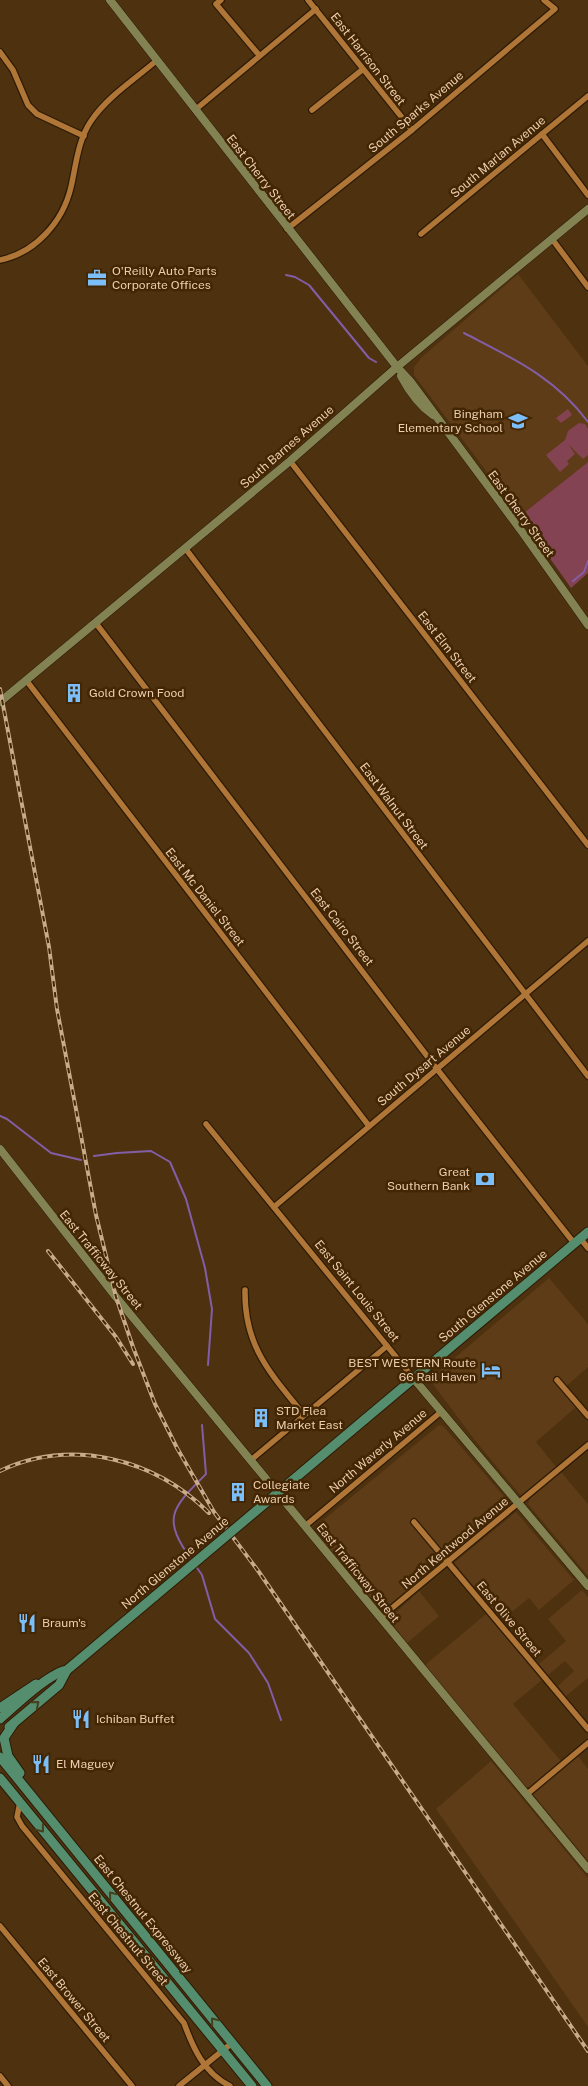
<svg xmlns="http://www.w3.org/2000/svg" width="588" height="2086" viewBox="0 0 588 2086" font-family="'Public Sans',sans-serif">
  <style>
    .built { fill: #5d3c17 }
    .green { fill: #844353 }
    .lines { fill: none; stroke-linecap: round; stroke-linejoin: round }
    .stream { stroke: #835ea7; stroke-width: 2 }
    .street-casing { stroke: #2d1b07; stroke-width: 8 }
    .secondary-casing { stroke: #2d1b07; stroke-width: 9 }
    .primary-casing { stroke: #2d1b07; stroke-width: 11 }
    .street { stroke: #af7637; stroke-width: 5.5 }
    .secondary { stroke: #828253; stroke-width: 8 }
    .primary { stroke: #548e6e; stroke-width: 9 }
    .rail-casing { stroke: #c9aa8b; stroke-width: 4 }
    .rail { stroke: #432603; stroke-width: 2; stroke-dasharray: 5.5; stroke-linecap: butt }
    .primary-bridge-casing { stroke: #2d1b07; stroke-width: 11; stroke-linecap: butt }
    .primary-bridge { stroke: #548e6e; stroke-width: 9 }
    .oneway { stroke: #47401e }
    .labels { text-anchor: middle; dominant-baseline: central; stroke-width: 5; stroke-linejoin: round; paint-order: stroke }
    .street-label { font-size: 12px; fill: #eccdaf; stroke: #432603 }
    .poi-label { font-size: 12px; fill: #eccdaf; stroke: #432603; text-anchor: start }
  </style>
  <rect width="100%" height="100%" fill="#4e310f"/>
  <!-- built -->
  <g class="built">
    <path d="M518,274L588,366V462L520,516L414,375V367L422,357Z"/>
    <path d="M549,1278L588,1324V1367L562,1390L576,1407L536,1442L557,1468L524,1496H521L474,1439L430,1380L432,1377Z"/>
    <path d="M439,1425L443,1426L508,1501L509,1506L382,1611L318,1535L316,1529L321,1522Z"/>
    <path d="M561,1472L588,1504V1576L528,1504L531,1496Z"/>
    <path d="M516,1512L574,1580L539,1610L529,1598L502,1620L455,1564V1562Z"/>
    <path d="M582,1590L588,1597V1678L566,1696L558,1686L574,1671L565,1661L548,1675L539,1664L566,1641L548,1619Z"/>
    <path d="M419,1591L439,1616L407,1643L389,1619Z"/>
    <path d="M486,1614L542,1680L513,1704L561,1761L530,1787H526L425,1665Z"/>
    <path d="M578,1756L588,1769V1861L533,1794Z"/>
    <path d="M491,1761L588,1878V2027L436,1809Z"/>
  </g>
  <!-- green -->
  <g class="green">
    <path d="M568,409L572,415L561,423L556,418Z"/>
    <path d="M579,423L585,424L588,429V455L583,459L568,444L575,454L567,461L569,464L560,472L546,455L565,440L568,431Z"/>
    <path d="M588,462V573L571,588L520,516Z"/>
  </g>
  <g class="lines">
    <!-- stream -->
    <g class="stream">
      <path d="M286,275L295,277L309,285L369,358L376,362"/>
      <path d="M464,333C512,358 555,377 588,422"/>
      <path d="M573,581L584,572L588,561"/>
      <path d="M0,1116L7,1119L51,1153L81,1160"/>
      <path d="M94,1156L117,1153L151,1151L170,1162L186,1199L205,1268L212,1309L208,1365"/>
      <path d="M193,1562C161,1518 171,1509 206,1474L202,1425"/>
      <path d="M195,1565L202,1575L215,1619L249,1653L268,1683L281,1720"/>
    </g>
    <!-- street casing -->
    <g class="street-casing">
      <g id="street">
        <path d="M221,0L216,4L259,55"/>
        <path d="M308,0L412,130"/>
        <path d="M0,52L13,70L28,105L37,114L84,136"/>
        <path d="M195,110L316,9"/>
        <path d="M312,110L362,70"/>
        <path d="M542,134L588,195"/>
        <path d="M287,229L412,130L555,9L544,0"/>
        <path d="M421,234L588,96"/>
        <path d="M552,239L588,287"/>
        <path d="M0,260C35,253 63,222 71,187C76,165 78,140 91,121C107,97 135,79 156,61"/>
        <path d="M290,461L588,845"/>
        <path d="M185,548L588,1076"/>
        <path d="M95,622L437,1069L574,1243"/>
        <path d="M26,680L369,1126"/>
        <path d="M206,1124L414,1379"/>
        <path d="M274,1207L588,941"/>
        <path d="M580,1238L588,1248"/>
        <path d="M245,1290C244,1347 271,1374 304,1415"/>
        <path d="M557,1380L588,1416"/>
        <path d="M251,1460L387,1346"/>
        <path d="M414,1522L588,1729"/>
        <path d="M305,1526L442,1411"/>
        <path d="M380,1618L588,1445"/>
        <path d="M526,1795L588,1743"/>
        <path d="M20,1802L17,1817L22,1826L184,2023C193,2048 204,2073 230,2086"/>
        <path d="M0,1926L132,2086"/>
        <path d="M0,2076L8,2086"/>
        <path d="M179,2086L232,2043"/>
      </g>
    </g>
    <!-- secondary casing -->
    <g class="secondary-casing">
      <g id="secondary">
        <path d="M110,0L397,367L410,381L520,529L588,625"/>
        <path d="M401,376C409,391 419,405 433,415"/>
        <path d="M0,702L290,461L397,367L588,209"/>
        <path d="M0,1149L116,1297L588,1869"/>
        <path d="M414,1379L588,1586"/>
      </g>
    </g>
    <!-- primary casing -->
    <g class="primary-casing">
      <g id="primary">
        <path d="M364,1420L588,1232"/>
        <path d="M0,1708L36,1684"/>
        <path d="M0,1719C15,1706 49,1673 67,1670L155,1596"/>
        <path d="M14,1723L4,1738L8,1756L20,1773"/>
        <path d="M9,1727L59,1685L67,1670"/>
        <path d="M0,1757L267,2086"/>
        <path d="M0,1778L252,2086"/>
      </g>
    </g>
    <!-- street -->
    <use href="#street" class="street"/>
    <!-- secondary -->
    <use href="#secondary" class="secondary"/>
    <!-- primary -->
    <use href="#primary" class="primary"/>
    <!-- rail casing -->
    <g class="rail-casing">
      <g id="rail">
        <path d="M0,689L49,947L57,1009L96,1215L116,1297L133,1347L155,1404L177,1448L214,1512L259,1572L588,2051"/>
        <path d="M48,1251L116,1337L133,1364"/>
        <path d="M0,1471C72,1437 155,1459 209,1513"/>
      </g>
    </g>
    <!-- rail -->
    <use href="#rail" class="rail"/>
    <!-- primary-bridge casing -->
    <g class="primary-bridge-casing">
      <path id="primary-bridge" d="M155,1596L364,1420"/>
    </g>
    <!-- primary-bridge -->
    <use href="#primary-bridge" class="primary-bridge"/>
  </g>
  <!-- one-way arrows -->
  <defs><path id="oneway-chevron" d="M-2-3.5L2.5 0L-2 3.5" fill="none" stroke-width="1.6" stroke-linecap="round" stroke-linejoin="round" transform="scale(1.25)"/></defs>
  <g class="oneway">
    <use href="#oneway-chevron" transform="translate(36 1704) rotate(-40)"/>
    <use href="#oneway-chevron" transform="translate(41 1829) rotate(51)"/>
    <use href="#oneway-chevron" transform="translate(112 1895) rotate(-129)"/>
    <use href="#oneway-chevron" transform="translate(214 2021) rotate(-129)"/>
  </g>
  <!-- icons -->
  <defs>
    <g id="office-bare" transform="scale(1.5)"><path d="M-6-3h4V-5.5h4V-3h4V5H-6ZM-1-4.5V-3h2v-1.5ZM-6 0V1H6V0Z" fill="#7bbef8" stroke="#432603" stroke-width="2.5" paint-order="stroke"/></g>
    <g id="school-bare" transform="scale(1.5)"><path d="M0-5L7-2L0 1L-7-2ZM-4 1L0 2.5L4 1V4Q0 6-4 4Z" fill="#7bbef8" stroke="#432603" stroke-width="2.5" paint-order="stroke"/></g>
    <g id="building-bare" transform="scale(1.5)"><path d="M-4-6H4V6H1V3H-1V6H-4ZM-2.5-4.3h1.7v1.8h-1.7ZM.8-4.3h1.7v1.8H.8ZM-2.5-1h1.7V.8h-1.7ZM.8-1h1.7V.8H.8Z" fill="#7bbef8" stroke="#432603" stroke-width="2.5" paint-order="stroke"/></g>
    <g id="bank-bare" transform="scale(1.5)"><path d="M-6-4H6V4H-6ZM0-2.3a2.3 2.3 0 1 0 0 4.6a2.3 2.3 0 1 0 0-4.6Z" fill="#7bbef8" stroke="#432603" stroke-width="2.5" paint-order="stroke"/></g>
    <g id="hotel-bare" transform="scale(1.5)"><path d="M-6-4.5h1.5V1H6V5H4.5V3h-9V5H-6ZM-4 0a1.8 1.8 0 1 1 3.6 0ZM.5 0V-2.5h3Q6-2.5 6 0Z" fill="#7bbef8" stroke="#432603" stroke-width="2.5" paint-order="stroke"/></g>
    <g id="restaurant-bare" transform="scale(1.5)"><path d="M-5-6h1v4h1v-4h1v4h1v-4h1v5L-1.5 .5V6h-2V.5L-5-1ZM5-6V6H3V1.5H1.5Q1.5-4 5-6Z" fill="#7bbef8" stroke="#432603" stroke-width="2.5" paint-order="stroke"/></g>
  </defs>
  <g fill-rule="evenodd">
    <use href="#office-bare" x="97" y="278"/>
    <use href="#school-bare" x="518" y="421"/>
    <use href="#building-bare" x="74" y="693"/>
    <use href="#bank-bare" x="485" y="1179"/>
    <use href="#hotel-bare" x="491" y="1370"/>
    <use href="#building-bare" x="261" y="1418"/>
    <use href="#building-bare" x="238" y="1492"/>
    <use href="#restaurant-bare" x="27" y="1623"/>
    <use href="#restaurant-bare" x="81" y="1719"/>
    <use href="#restaurant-bare" x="41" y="1764"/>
  </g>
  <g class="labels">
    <!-- street labels -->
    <g class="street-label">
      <text transform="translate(368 59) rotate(52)">East Harrison Street</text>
      <text transform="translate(416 112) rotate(-40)">South Sparks Avenue</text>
      <text transform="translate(498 157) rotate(-40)">South Marlan Avenue</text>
      <text transform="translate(261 177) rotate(52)">East Cherry Street</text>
      <text transform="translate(287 447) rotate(-41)">South Barnes Avenue</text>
      <text transform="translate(521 514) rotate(54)">East Cherry Street</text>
      <text transform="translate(447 647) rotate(52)">East Elm Street</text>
      <text transform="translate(394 806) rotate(53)">East Walnut Street</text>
      <text transform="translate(205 897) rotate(52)">East Mc Daniel Street</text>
      <text transform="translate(342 927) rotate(52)">East Cairo Street</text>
      <text transform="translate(424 1066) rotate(-40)">South Dysart Avenue</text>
      <text transform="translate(101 1260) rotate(51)">East Trafficway Street</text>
      <text transform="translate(357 1291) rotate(51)">East Saint Louis Street</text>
      <text transform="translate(493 1296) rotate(-40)">South Glenstone Avenue</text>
      <text transform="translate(378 1451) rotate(-40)">North Waverly Avenue</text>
      <text transform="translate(455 1543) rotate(-40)">North Kentwood Avenue</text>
      <text transform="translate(175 1563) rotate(-40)">North Glenstone Avenue</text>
      <text transform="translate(358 1573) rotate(51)">East Trafficway Street</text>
      <text transform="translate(509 1619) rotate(50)">East Olive Street</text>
      <text transform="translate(143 1914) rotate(51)">East Chestnut Expressway</text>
      <text transform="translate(128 1939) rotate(50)">East Chestnut Street</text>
      <text transform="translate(74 2000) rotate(50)">East Brower Street</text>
    </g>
    <!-- poi labels -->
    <g class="poi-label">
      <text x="112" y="271">O'Reilly Auto Parts<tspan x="112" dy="14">Corporate Offices</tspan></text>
      <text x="503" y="414" text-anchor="end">Bingham<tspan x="503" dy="14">Elementary School</tspan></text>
      <text x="89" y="693">Gold Crown Food</text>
      <text x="470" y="1172" text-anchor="end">Great<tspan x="470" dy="14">Southern Bank</tspan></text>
      <text x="476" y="1363" text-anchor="end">BEST WESTERN Route<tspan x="476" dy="14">66 Rail Haven</tspan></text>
      <text x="276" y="1411">STD Flea<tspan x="276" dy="14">Market East</tspan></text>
      <text x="253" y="1485">Collegiate<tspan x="253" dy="14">Awards</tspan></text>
      <text x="42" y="1623">Braum's</text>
      <text x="96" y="1719">Ichiban Buffet</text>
      <text x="56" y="1764">El Maguey</text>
    </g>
  </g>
</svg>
